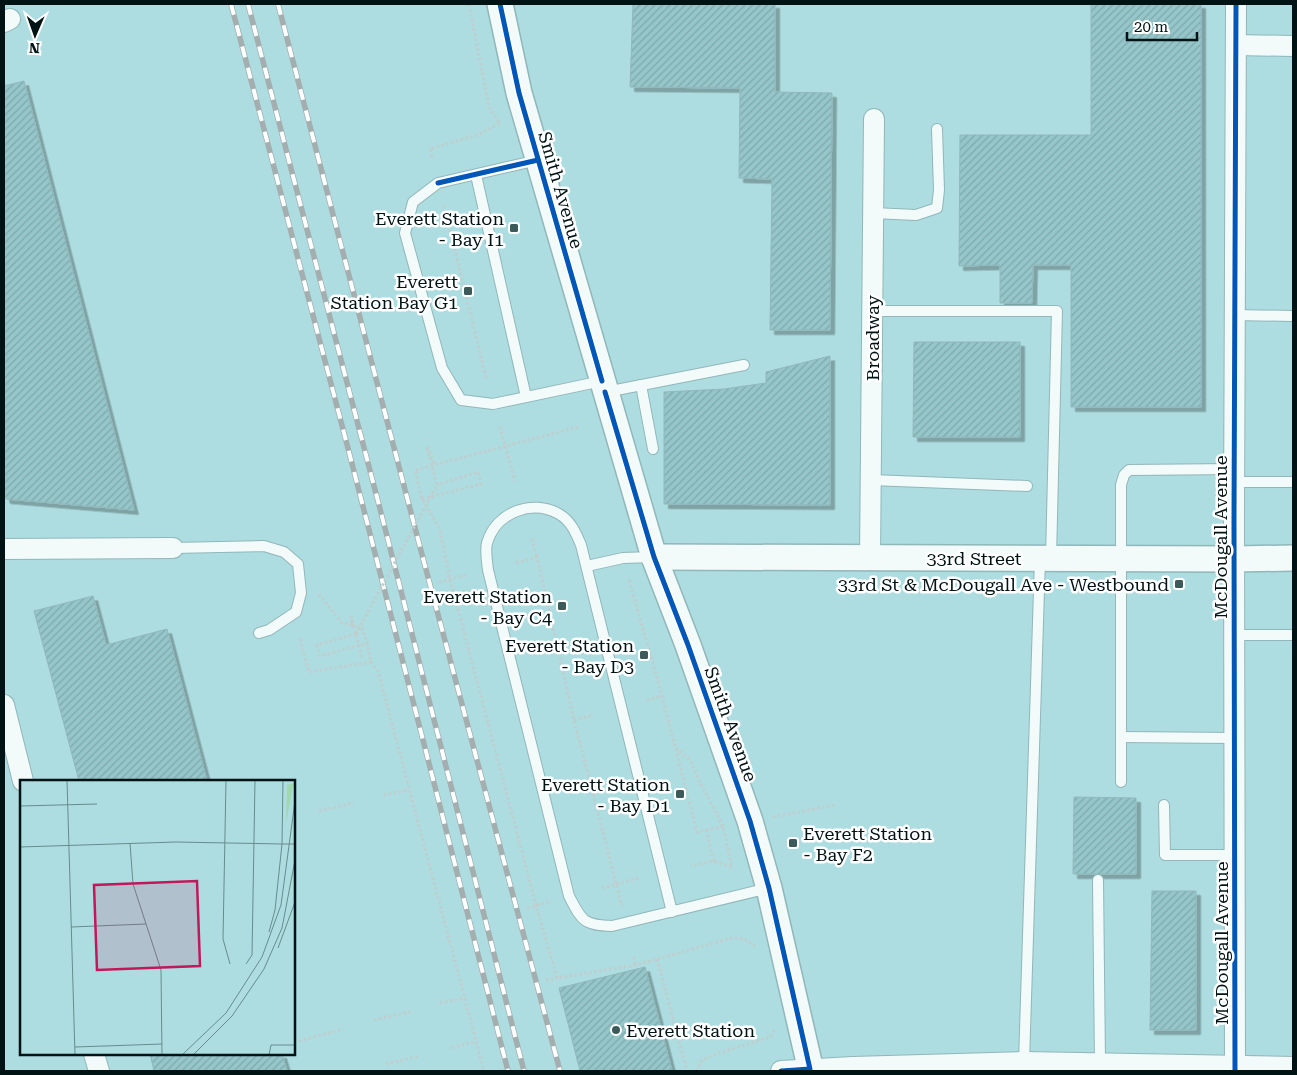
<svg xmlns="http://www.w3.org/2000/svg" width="1297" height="1075" viewBox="0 0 1297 1075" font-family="'Roboto Serif',serif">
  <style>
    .building { fill: url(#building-hatch); stroke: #91b8bb; filter: url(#shadow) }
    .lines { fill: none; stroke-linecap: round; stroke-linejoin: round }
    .service-casing { stroke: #90b7ba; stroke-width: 12 }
    .minor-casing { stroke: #90b7ba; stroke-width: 22 }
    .tertiary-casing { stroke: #90b7ba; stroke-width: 28 }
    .path { stroke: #bfcece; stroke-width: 3; stroke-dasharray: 2.5 2.5; stroke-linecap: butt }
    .service { stroke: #f3fafa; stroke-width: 10 }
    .minor { stroke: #f3fafa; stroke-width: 20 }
    .tertiary { stroke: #f3fafa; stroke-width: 25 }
    .rail-casing { stroke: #a4aeaf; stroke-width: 5.5 }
    .rail { stroke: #fff; stroke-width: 4; stroke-dasharray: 11; stroke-linecap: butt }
    .path-bridge { stroke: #bfcece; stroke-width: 3; stroke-dasharray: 2.5 2.5; stroke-linecap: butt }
    .cycleway-casing { stroke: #fff; stroke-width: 8 }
    .cycleway { stroke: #0057b8; stroke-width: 5 }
    .poi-dot { fill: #3d5a5b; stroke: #fff; stroke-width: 2 }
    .labels { text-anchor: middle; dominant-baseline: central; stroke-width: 5; stroke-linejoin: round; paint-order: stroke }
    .street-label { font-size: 18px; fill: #001314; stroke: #fff }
    .poi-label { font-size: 18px; fill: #001314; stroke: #fff; text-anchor: end }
    .inset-road { fill: none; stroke: #688c8e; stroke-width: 1 }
    .view { fill: #c2185b; fill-opacity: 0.15; stroke: #c2185b; stroke-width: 2.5 }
    .inset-edge { fill: none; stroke: #001314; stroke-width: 2.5 }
  </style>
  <defs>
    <pattern id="building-hatch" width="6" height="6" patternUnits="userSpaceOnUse" patternTransform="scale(1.25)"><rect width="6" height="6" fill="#95c6c9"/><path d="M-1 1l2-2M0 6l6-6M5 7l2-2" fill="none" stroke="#7fa9ac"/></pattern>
    <filter id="shadow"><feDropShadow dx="4.5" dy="4.5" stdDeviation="0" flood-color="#0004"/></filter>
  </defs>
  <rect width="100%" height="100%" fill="#addde0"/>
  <!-- building -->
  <g class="building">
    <path d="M633,4H775V92L832,93L830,330H770L772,179L739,178L740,88L630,87Z"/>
    <path d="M1091,4H1201V407H1071V265H1033L1032,303H1000V265L959,266L960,135H1091Z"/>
    <path d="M24,81L134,510L6,499L4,492V86Z"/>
    <path d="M914,342H1020V437H913Z"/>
    <path d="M830,356V505L664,504V392L724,389L766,383V372Z"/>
    <path d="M93,596L106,645L167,629L207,781H79L34,611Z"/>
    <path d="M1074,797L1136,798V874H1073Z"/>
    <path d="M1152,891H1196V1030H1150Z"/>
    <path d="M645,967L672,1071H580L559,988Z"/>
    <path d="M150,1054H282L287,1071H154Z"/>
  </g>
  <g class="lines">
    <!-- service casing -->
    <g class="service-casing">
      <g id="service">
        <path d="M538,160L438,183L413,202L405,233L442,368L461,400L493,404L602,381"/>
        <path d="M476,175L526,397"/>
        <path d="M873,213L916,215L937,208L939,190L937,129"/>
        <path d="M872,311H1057L1051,558"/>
        <path d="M1235,315L1293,316"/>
        <path d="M641,385L653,449"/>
        <path d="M606,392L744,365"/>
        <path d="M871,480L1027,486"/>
        <path d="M1234,482H1293"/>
        <path d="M173,548L264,546L284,552L298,564L301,593L296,612L269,630L259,633"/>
        <path d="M587,566L623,558L653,557"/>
        <path d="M1234,635H1293"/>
        <path d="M1121,737L1234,738"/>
        <path d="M1121,782V485L1124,475L1129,470L1234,469"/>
        <path d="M1164,805L1165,855H1235"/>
        <path d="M1098,880L1100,1064"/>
        <path d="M672,912L581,545C576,533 571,521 559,514C532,499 496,512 487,543C485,551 487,561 488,570L569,896C582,921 583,925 612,926L769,888"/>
        <path d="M1024,1062L1040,559"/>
      </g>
    </g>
    <!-- minor casing -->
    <g class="minor-casing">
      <g id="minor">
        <path d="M4,22L10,19"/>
        <path d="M1236,45L1293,46"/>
        <path d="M4,549L173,548"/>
        <path d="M870,558L874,119"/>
        <path d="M4,705L23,781"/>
        <path d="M94,1054L99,1071"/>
        <path d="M781,1071L853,1067L1024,1062L1293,1067"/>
        <path d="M1235,1071L1234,522L1236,4"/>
      </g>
    </g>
    <!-- tertiary casing -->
    <g class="tertiary-casing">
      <g id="tertiary">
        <path d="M500,4L519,93L654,557L688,645L750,821L769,888L811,1071"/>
        <path d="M654,557L1234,559L1293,558"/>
      </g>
    </g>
    <!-- path -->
    <g class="path">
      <path d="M432,157L430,149L477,135L500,123L489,107L469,4"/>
      <path d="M444,205L486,378"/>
      <path d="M500,427L515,481"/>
      <path d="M578,427L415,470L422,499L439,527L450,579L536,905L557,978L636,965L732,938C743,938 749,941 757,948"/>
      <path d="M427,447L435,465"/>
      <path d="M422,499L481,484L478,472L437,485"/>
      <path d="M532,539L537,557"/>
      <path d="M516,563L537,557L574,720L622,906"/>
      <path d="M629,580L662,696L697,832L706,830L714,861L691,866"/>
      <path d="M439,582L467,575"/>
      <path d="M319,594L342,623L352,625L351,616"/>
      <path d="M352,625L362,628L367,643"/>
      <path d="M356,634L317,645L320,656L367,643L371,662L378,671L484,1071"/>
      <path d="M300,639L309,672L371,662"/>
      <path d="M647,700L662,696"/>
      <path d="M574,720L594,715"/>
      <path d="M676,748L691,761L699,780L723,826L732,867L714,861"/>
      <path d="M384,795L408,790"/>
      <path d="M319,811L354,803"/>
      <path d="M773,817L834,805"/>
      <path d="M706,830L725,826"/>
      <path d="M602,888L639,878"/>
      <path d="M527,908L551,901"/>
      <path d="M634,957L636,965"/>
      <path d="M657,959L687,1071"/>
      <path d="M546,980L557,978"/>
      <path d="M440,1003L465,998"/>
      <path d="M374,1020L410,1012"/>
      <path d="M299,1041L343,1029"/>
      <path d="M452,1048L476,1041"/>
      <path d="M386,1064L419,1056"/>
      <path d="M696,1071L702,1060L719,1053L770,1037L775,1029"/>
    </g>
    <!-- service -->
    <use href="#service" class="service"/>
    <!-- minor -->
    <use href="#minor" class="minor"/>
    <!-- tertiary -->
    <use href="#tertiary" class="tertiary"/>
    <!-- rail casing -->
    <g class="rail-casing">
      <g id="rail">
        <path d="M231,4L349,452L508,1071"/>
        <path d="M248,4L379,505L524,1071"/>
        <path d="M278,4L420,547L560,1071"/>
      </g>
    </g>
    <!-- rail -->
    <use href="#rail" class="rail"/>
    <!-- path-bridge -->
    <g class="path-bridge">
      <path d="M351,616L362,657"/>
      <path d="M356,634L437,485L427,447"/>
    </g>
    <!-- cycleway casing -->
    <g class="cycleway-casing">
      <g id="cycleway">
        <path d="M500,4L519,93L602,381"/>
        <path d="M438,183L538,160"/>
        <path d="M605,392L654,557L688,645L750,821L769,888L810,1069L781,1071"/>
        <path d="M1235,1071L1234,522L1236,4"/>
      </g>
    </g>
    <!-- cycleway -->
    <use href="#cycleway" class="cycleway"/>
  </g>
  <!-- markers -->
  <g class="poi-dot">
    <rect x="509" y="223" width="10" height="10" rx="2.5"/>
    <rect x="463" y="286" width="10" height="10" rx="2.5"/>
    <rect x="1174" y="579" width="10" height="10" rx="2.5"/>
    <rect x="557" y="601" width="10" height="10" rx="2.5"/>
    <rect x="639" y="650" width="10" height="10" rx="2.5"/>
    <rect x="675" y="789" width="10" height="10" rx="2.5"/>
    <rect x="788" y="838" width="10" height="10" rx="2.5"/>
    <circle cx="616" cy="1030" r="5"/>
  </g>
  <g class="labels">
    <!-- street labels -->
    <g class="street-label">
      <text transform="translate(561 190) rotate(74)">Smith Avenue</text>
      <text transform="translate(872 338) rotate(-90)">Broadway</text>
      <text transform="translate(1220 537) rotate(-90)">McDougall Avenue</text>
      <text x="974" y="558">33rd Street</text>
      <text transform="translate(731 724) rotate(70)">Smith Avenue</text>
      <text transform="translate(1221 943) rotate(-90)">McDougall Avenue</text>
    </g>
    <!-- poi labels -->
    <g class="poi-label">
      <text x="504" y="218">Everett Station<tspan x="504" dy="21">- Bay I1</tspan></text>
      <text x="458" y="281">Everett<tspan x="458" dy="21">Station Bay G1</tspan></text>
      <text x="1169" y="584">33rd St &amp; McDougall Ave - Westbound</text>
      <text x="552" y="596">Everett Station<tspan x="552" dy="21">- Bay C4</tspan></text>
      <text x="634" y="645">Everett Station<tspan x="634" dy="21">- Bay D3</tspan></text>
      <text x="670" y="784">Everett Station<tspan x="670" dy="21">- Bay D1</tspan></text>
      <text x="803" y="833" text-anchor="start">Everett Station<tspan x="803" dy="21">- Bay F2</tspan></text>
      <text x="626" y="1030" text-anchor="start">Everett Station</text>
    </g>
  </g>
  <!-- overview -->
  <g transform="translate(20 780)">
    <rect width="275" height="275" fill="#addde0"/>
    <path d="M274,3L272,11L266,44L267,5Z" fill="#a0d9ae"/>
    <path class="inset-road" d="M47,0L55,275M206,0L203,159L210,184M263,0L262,64H275M0,26L77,24M110,63L113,104L141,190L142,275M0,67L156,62L262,64M51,147L126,144M249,152L255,130L262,64M258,168L275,122M226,184L232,175L235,0M55,267L142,264M162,275L206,233L242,177L261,125L275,21M173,275L212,236L244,189L262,148L275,80M249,275L251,265H275"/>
    <path class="view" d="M177,101L180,186L77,190L74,105Z"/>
    <rect width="275" height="275" class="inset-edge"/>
  </g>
  <!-- border -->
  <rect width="1297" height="1075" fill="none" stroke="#001314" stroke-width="10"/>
  <!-- north arrow -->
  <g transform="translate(35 35) rotate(182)" stroke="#ffffff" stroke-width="4" paint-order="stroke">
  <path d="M0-4L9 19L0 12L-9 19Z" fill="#001314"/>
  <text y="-8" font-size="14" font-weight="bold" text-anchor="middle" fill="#001314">N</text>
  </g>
  <!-- scale -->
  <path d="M1127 32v8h70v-8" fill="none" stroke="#001314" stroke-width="2.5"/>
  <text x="1134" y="32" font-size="15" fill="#001314" stroke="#ffffff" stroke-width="4" paint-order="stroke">20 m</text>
</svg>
